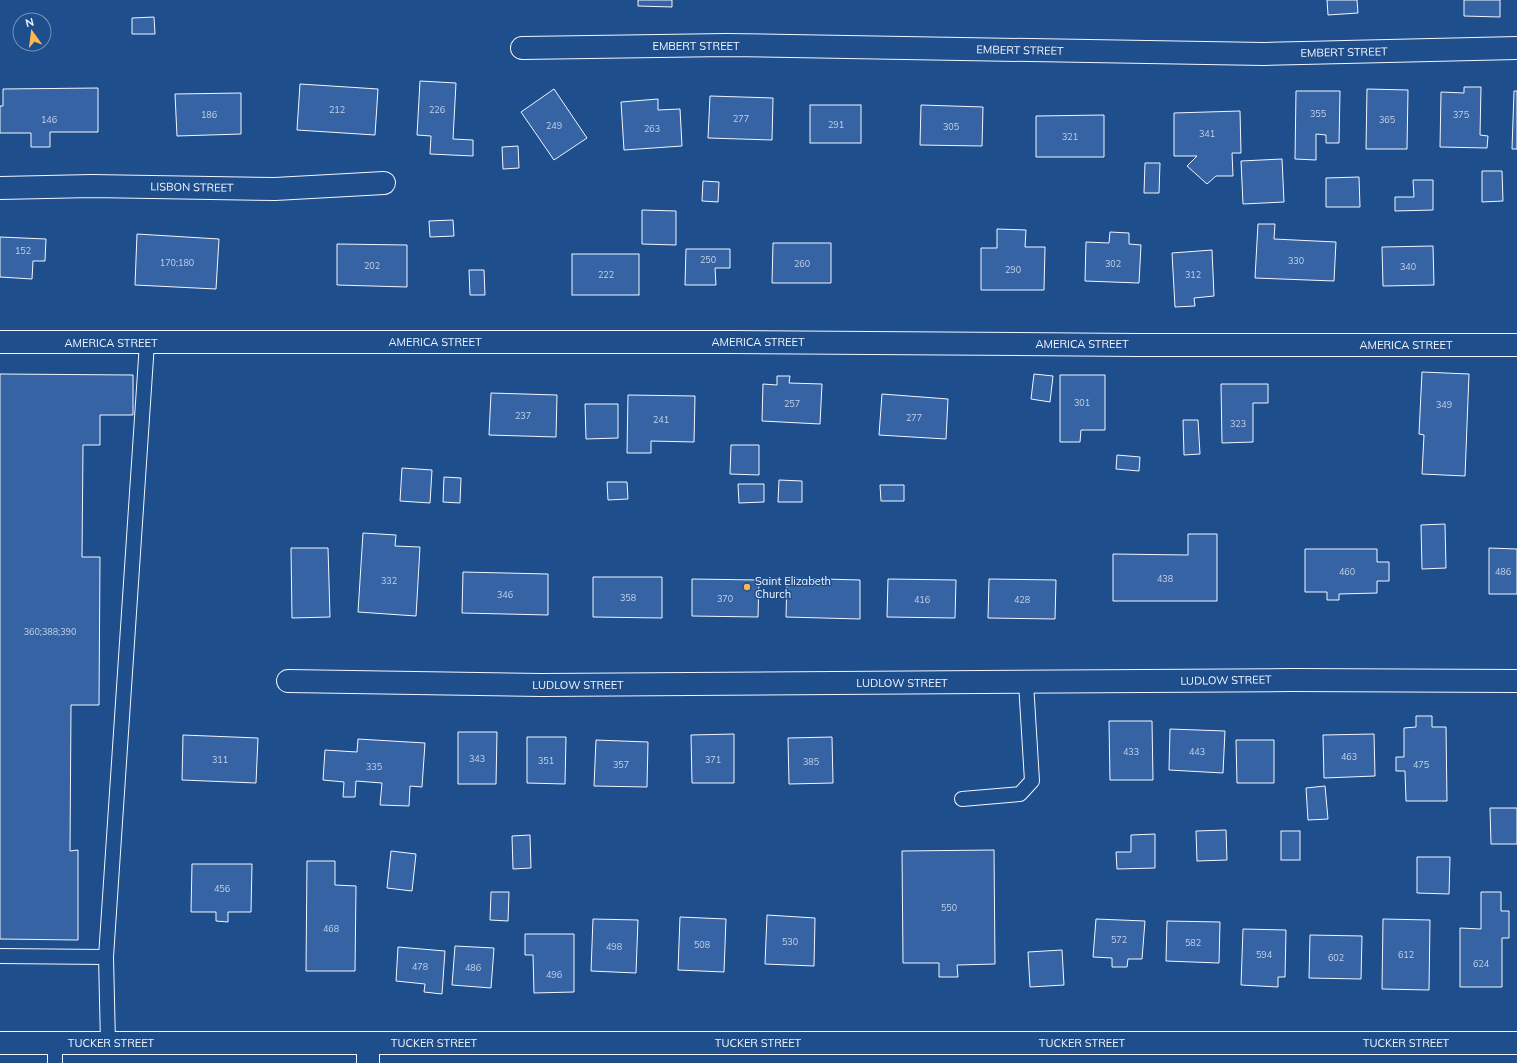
<svg xmlns="http://www.w3.org/2000/svg" width="1517" height="1063" viewBox="0 0 1517 1063" font-family="Mulish,sans-serif">
  <style>
    .building { fill: #3563a3; stroke: #f2f6ff }
    .lines { fill: none; stroke-linecap: round; stroke-linejoin: round }
    .lane-casing { stroke: #f2f6ff; stroke-width: 16 }
    .street-casing { stroke: #f2f6ff; stroke-width: 24 }
    .secondary-casing { stroke: #f2f6ff; stroke-width: 24 }
    .lane { stroke: #1f4e8c; stroke-width: 14 }
    .street { stroke: #1f4e8c; stroke-width: 22 }
    .secondary { stroke: #1f4e8c; stroke-width: 22 }
    .poi-dot { fill: #ffb74d; stroke: #1f4e8c; stroke-width: 1.5 }
    .labels { text-anchor: middle; dominant-baseline: central; stroke-width: 3; stroke-linejoin: round; paint-order: stroke }
    .number-label { font-size: 9px; fill: #c3d1e8 }
    .street-label { font-size: 11px; fill: #f2f6ff; stroke: #1f4e8c }
    .poi-label { font-size: 11px; fill: #f2f6ff; stroke: #1f4e8c; text-anchor: start }
  </style>
  <rect width="100%" height="100%" fill="#1f4e8c"/>
  <!-- building -->
  <g class="building">
    <path d="M638,0H672V7L638,6Z"/>
    <path d="M1327,0H1357L1358,13L1328,15Z"/>
    <path d="M1464,0H1500V17L1464,16Z"/>
    <path d="M154,17L155,34H132V18Z"/>
    <path d="M420,81L456,83L453,139L473,140V156L430,154L431,136L417,135Z"/>
    <path d="M300,84L378,89L375,135L297,130Z"/>
    <path d="M1464,87H1481L1480,135L1488,136L1487,148L1440,147L1441,92L1464,93Z"/>
    <path d="M98,88V132H50V147H31V133H0V106H3V89Z"/>
    <path d="M554,89L587,138L554,160L521,112Z"/>
    <path d="M1367,89L1408,90L1407,149H1366Z"/>
    <path d="M1296,91H1340L1339,143H1326V135L1316,134V160L1295,159Z"/>
    <path d="M1514,91H1517V149H1512Z"/>
    <path d="M241,93V134L177,136L175,94Z"/>
    <path d="M710,96L773,98L772,140L708,138Z"/>
    <path d="M658,99V110L680,109L682,146L624,150L621,102Z"/>
    <rect x="810" y="105" width="51" height="38"/>
    <path d="M921,105L983,107L982,146L920,145Z"/>
    <path d="M1240,111L1241,153H1232L1233,176H1216L1207,184L1187,166L1197,156H1174V113Z"/>
    <path d="M1104,115V157H1036V116Z"/>
    <path d="M518,146L519,168L503,169L502,147Z"/>
    <path d="M1282,159L1284,202L1243,204L1241,161Z"/>
    <path d="M1145,163H1160L1159,193H1144Z"/>
    <path d="M1482,171H1502L1503,201L1482,202Z"/>
    <path d="M1359,177L1360,207H1326V178Z"/>
    <path d="M1413,180H1433V210L1395,211V197H1414Z"/>
    <path d="M703,181L719,182L718,202L702,201Z"/>
    <path d="M642,210L676,211V245L642,244Z"/>
    <path d="M453,220L454,236L430,237L429,221Z"/>
    <path d="M1258,224H1275L1274,239L1336,242L1334,281L1255,278Z"/>
    <path d="M997,229L1026,230L1025,247H1045L1044,290H981V248H997Z"/>
    <path d="M1110,232L1129,233V244L1141,245L1139,283L1085,281L1086,242L1109,243Z"/>
    <path d="M137,234L219,239L216,289L135,285Z"/>
    <path d="M0,237L46,239L45,261H33L32,279L0,277Z"/>
    <path d="M773,243H831V283H772Z"/>
    <path d="M337,244L407,245V287L337,285Z"/>
    <path d="M1433,246L1434,285L1383,286L1382,247Z"/>
    <path d="M686,249H730V268H715L716,285H685Z"/>
    <path d="M1212,250L1214,296L1194,298L1195,306L1175,307L1172,253Z"/>
    <rect x="572" y="254" width="67" height="41"/>
    <path d="M469,270H484L485,295H470Z"/>
    <path d="M1422,372L1469,374L1465,476L1422,474L1424,435L1419,434Z"/>
    <path d="M0,374L133,375V415H100V445H83L82,557H100L99,705H71L70,851L78,850V940L0,939Z"/>
    <path d="M1034,374L1053,376L1050,402L1031,399Z"/>
    <path d="M1060,375H1105V430H1081L1080,442H1060Z"/>
    <path d="M777,376H790L789,383L822,384L820,424L762,421L763,384L777,385Z"/>
    <path d="M1221,384H1268V403H1253V442L1222,443Z"/>
    <path d="M491,393L557,395L556,437L489,435Z"/>
    <path d="M882,394L948,399L946,439L879,435Z"/>
    <path d="M628,395L695,396L694,442L651,441V453H627Z"/>
    <path d="M585,404H618V438L586,439Z"/>
    <path d="M1183,420H1198L1200,454L1184,455Z"/>
    <path d="M731,445H759V475L730,474Z"/>
    <path d="M1117,455L1140,457L1139,471L1116,469Z"/>
    <path d="M402,468L432,470L430,503L400,501Z"/>
    <path d="M444,477L461,478L460,503L443,502Z"/>
    <path d="M779,480L802,481V502H778Z"/>
    <path d="M607,482H627L628,499L608,500Z"/>
    <path d="M738,484H764V502L739,503Z"/>
    <path d="M880,485H904V501H881Z"/>
    <path d="M1445,524L1446,568L1422,569L1421,525Z"/>
    <path d="M363,533L396,535L395,546L420,547L416,616L358,612Z"/>
    <path d="M1188,534H1217V601H1113V554L1188,555Z"/>
    <path d="M291,548H328L330,617L292,618Z"/>
    <path d="M1489,548L1517,549V594H1489Z"/>
    <path d="M1305,549H1377V562H1389V581H1377V593L1339,594V600H1327V592H1305Z"/>
    <path d="M463,572L548,574V615L462,613Z"/>
    <path d="M593,577H662V618L593,617Z"/>
    <path d="M787,578L860,580V619L786,617Z"/>
    <path d="M692,579L759,580L758,617L692,616Z"/>
    <path d="M888,579L956,580L955,618L887,617Z"/>
    <path d="M989,579L1056,580L1055,619L988,618Z"/>
    <path d="M1416,716H1432V727H1446L1447,801H1406L1405,771H1396V757H1404V728L1416,727Z"/>
    <path d="M1109,721H1152L1153,780H1110Z"/>
    <path d="M1170,729L1225,731L1223,773L1169,770Z"/>
    <path d="M458,732H497L496,784H458Z"/>
    <path d="M734,734V783H692L691,735Z"/>
    <path d="M1374,734L1375,776L1324,778L1323,735Z"/>
    <path d="M183,735L258,738L256,783L182,780Z"/>
    <path d="M527,737H566L565,784L527,783Z"/>
    <path d="M832,737L833,783L789,784L788,738Z"/>
    <path d="M358,739L425,743L422,787L410,786L409,806L380,805L382,783L356,781L355,797H343L344,782L323,780L325,750L357,752Z"/>
    <path d="M596,740L648,742L647,787L594,786Z"/>
    <path d="M1236,740H1274V783H1237Z"/>
    <path d="M1325,786L1328,819L1308,820L1306,788Z"/>
    <path d="M1490,808H1517V844H1491Z"/>
    <path d="M1226,830L1227,860L1197,861L1196,831Z"/>
    <rect x="1281" y="831" width="19" height="29"/>
    <path d="M1155,834V868L1117,869L1116,852H1131V835Z"/>
    <path d="M530,835L531,868L513,869L512,836Z"/>
    <path d="M994,850L995,964L957,965L958,977H939V963H903L902,851Z"/>
    <path d="M391,851L416,854L412,891L387,888Z"/>
    <path d="M1417,857H1450L1449,894L1417,893Z"/>
    <path d="M307,861H335V885L356,886L355,971H306Z"/>
    <path d="M192,864H252L251,912H228V922L216,921V912H191Z"/>
    <path d="M491,892H509L508,921L490,920Z"/>
    <path d="M1481,892H1501V911H1509V938H1502V987H1460V928L1481,929Z"/>
    <path d="M767,915L815,918L814,966L765,964Z"/>
    <path d="M680,917L726,919L724,972L678,970Z"/>
    <path d="M593,919L638,920L636,973L591,971Z"/>
    <path d="M1096,919L1145,921L1142,959H1128L1127,967H1112V958L1093,957Z"/>
    <path d="M1383,919L1430,920L1429,990L1382,989Z"/>
    <path d="M1167,921L1220,922L1219,963L1166,961Z"/>
    <path d="M1243,929L1286,930L1285,977H1278V987L1241,985Z"/>
    <path d="M525,934H574V992L534,993L533,955H525Z"/>
    <path d="M1310,935L1362,936L1361,979L1309,978Z"/>
    <path d="M455,946L494,948L491,988L452,985Z"/>
    <path d="M398,947L445,951L442,994L424,992L425,984L396,981Z"/>
    <path d="M1062,950L1064,985L1030,987L1028,952Z"/>
  </g>
  <g class="lines">
    <!-- lane casing -->
    <g class="lane-casing">
      <g id="lane">
        <path d="M962,799L1020,794L1032,781L1026,683"/>
        <path d="M0,956L106,957L108,1043"/>
        <path d="M106,957L147,343"/>
        <path d="M55,1043V1063"/>
      </g>
    </g>
    <!-- street casing -->
    <g class="street-casing">
      <g id="street">
        <path d="M522,48L727,45L1264,54L1517,48"/>
        <path d="M0,188L92,186L275,189L384,183"/>
        <path d="M0,342H731L1138,345H1517"/>
        <path d="M288,681L542,685L1292,680L1517,681"/>
        <path d="M368,1043V1063"/>
      </g>
    </g>
    <!-- secondary casing -->
    <g class="secondary-casing">
      <path id="secondary" d="M0,1043H1517"/>
    </g>
    <!-- lane -->
    <use href="#lane" class="lane"/>
    <!-- street -->
    <use href="#street" class="street"/>
    <!-- secondary -->
    <use href="#secondary" class="secondary"/>
  </g>
  <!-- markers -->
  <circle class="poi-dot" cx="747" cy="587" r="4"/>
  <g class="labels">
    <!-- number labels -->
    <g class="number-label">
      <text x="337" y="109">212</text>
      <text x="437" y="109">226</text>
      <text x="1318" y="113">355</text>
      <text x="209" y="114">186</text>
      <text x="1461" y="114">375</text>
      <text x="741" y="118">277</text>
      <text x="49" y="119">146</text>
      <text x="1387" y="119">365</text>
      <text x="836" y="124">291</text>
      <text x="554" y="125">249</text>
      <text x="951" y="126">305</text>
      <text x="652" y="128">263</text>
      <text x="1207" y="133">341</text>
      <text x="1070" y="136">321</text>
      <text x="23" y="250">152</text>
      <text x="708" y="259">250</text>
      <text x="1296" y="260">330</text>
      <text x="177" y="262">170;180</text>
      <text x="802" y="263">260</text>
      <text x="1113" y="263">302</text>
      <text x="372" y="265">202</text>
      <text x="1408" y="266">340</text>
      <text x="1013" y="269">290</text>
      <text x="606" y="274">222</text>
      <text x="1193" y="274">312</text>
      <text x="1082" y="402">301</text>
      <text x="792" y="403">257</text>
      <text x="1444" y="404">349</text>
      <text x="523" y="415">237</text>
      <text x="914" y="417">277</text>
      <text x="661" y="419">241</text>
      <text x="1238" y="423">323</text>
      <text x="1347" y="571">460</text>
      <text x="1503" y="571">486</text>
      <text x="1165" y="578">438</text>
      <text x="389" y="580">332</text>
      <text x="505" y="594">346</text>
      <text x="628" y="597">358</text>
      <text x="725" y="598">370</text>
      <text x="922" y="599">416</text>
      <text x="1022" y="599">428</text>
      <text x="50" y="631">360;388;390</text>
      <text x="1131" y="751">433</text>
      <text x="1197" y="751">443</text>
      <text x="1349" y="756">463</text>
      <text x="477" y="758">343</text>
      <text x="220" y="759">311</text>
      <text x="713" y="759">371</text>
      <text x="546" y="760">351</text>
      <text x="811" y="761">385</text>
      <text x="621" y="764">357</text>
      <text x="1421" y="764">475</text>
      <text x="374" y="766">335</text>
      <text x="222" y="888">456</text>
      <text x="949" y="907">550</text>
      <text x="331" y="928">468</text>
      <text x="1119" y="939">572</text>
      <text x="790" y="941">530</text>
      <text x="1193" y="942">582</text>
      <text x="702" y="944">508</text>
      <text x="614" y="946">498</text>
      <text x="1264" y="954">594</text>
      <text x="1406" y="954">612</text>
      <text x="1336" y="957">602</text>
      <text x="1481" y="963">624</text>
      <text x="420" y="966">478</text>
      <text x="473" y="967">486</text>
      <text x="554" y="974">496</text>
    </g>
    <!-- street labels -->
    <g class="street-label">
      <text x="696" y="46">EMBERT STREET</text>
      <text transform="translate(1020 50) rotate(1)">EMBERT STREET</text>
      <text transform="translate(1344 52) rotate(-1)">EMBERT STREET</text>
      <text transform="translate(192 187) rotate(1)">LISBON STREET</text>
      <text x="435" y="342">AMERICA STREET</text>
      <text x="758" y="342">AMERICA STREET</text>
      <text x="111" y="343">AMERICA STREET</text>
      <text x="1082" y="344">AMERICA STREET</text>
      <text x="1406" y="345">AMERICA STREET</text>
      <text transform="translate(1226 680) rotate(-1)">LUDLOW STREET</text>
      <text x="902" y="683">LUDLOW STREET</text>
      <text x="578" y="685">LUDLOW STREET</text>
      <text x="111" y="1043">TUCKER STREET</text>
      <text x="434" y="1043">TUCKER STREET</text>
      <text x="758" y="1043">TUCKER STREET</text>
      <text x="1082" y="1043">TUCKER STREET</text>
      <text x="1406" y="1043">TUCKER STREET</text>
    </g>
    <!-- poi labels -->
    <g class="poi-label">
      <text x="755" y="581">Saint Elizabeth<tspan x="755" dy="13">Church</tspan></text>
    </g>
  </g>
  <!-- north arrow -->
  <g transform="translate(32 32) rotate(346)"><circle r="19" fill="#1f4e8c" stroke="#7391ba"/>
  <path d="M0-3L7 15L0 10L-7 15Z" fill="#ffb74d"/>
  <text y="-6" font-size="11" font-weight="bold" text-anchor="middle" fill="#f2f6ff">N</text>
  </g>
</svg>
